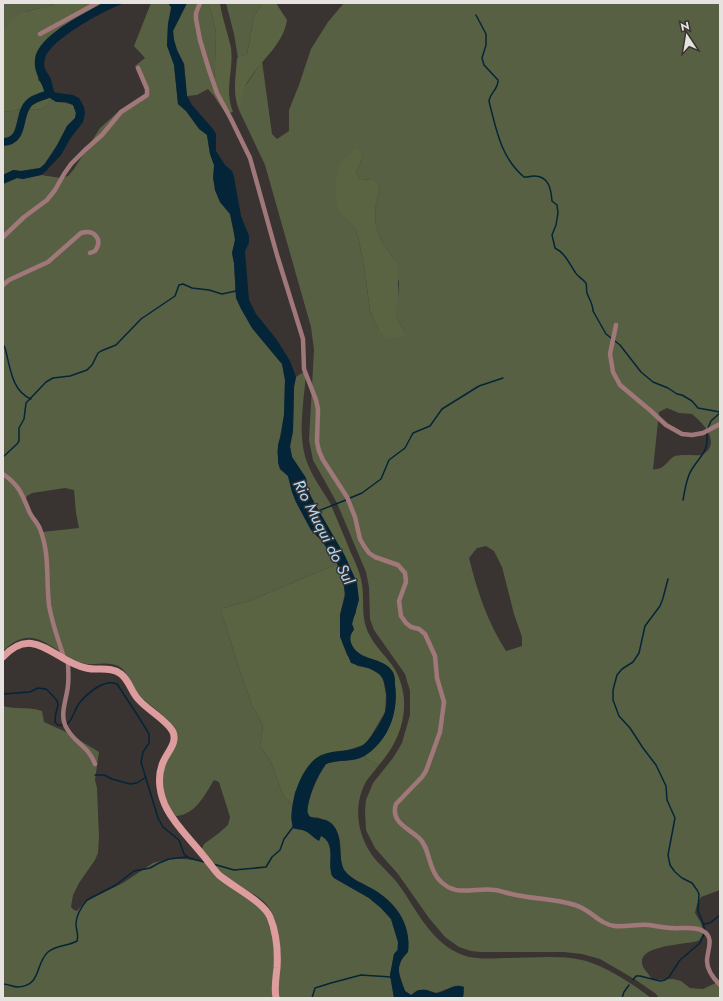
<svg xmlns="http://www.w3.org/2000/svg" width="723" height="1001" viewBox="0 0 723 1001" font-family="Jost,sans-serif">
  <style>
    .green { fill: #586044; fill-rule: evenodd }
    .forest { fill: #5a6442 }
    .water { fill: #042538 }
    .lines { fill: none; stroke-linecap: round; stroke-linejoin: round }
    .stream { stroke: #042538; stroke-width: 1.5 }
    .river { stroke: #042538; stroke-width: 8 }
    .street { stroke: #a07879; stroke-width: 4.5 }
    .secondary { stroke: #dd9d9f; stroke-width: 7 }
    .labels { text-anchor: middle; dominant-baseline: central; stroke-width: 3; stroke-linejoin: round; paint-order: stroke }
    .water-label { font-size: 16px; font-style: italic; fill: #afdcfd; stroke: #393331 }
  </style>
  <rect width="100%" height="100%" fill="#393331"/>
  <!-- green -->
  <g class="green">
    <path d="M3,3H57L46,7L27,11L3,32Z"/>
    <path d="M151,3H168L171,7L168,24L167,43L174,65L178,104L186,111L207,135L210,154L214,165L215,190L220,202L230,214L235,240L232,253L234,263L236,298L252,328L282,364L285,380L284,415L277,452L280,469L288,476L292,492L296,502L311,530L321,540L329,551L331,553L337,564L249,601L223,608V617L240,671L253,708L259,717L263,727L260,746L270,760L284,797L293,805L291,818L293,828C297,830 301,828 305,831C311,834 313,838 319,840L321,835C334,843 330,861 331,875L334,878L369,898L381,908L391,919L398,942L397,950L394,954L390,975L394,998H277C278,973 284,924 267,905C259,895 246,891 236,884C222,874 212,863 202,849L204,844L219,833L228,825L230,817L219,782L214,780C205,795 195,815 176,816C165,803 162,787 163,771L176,730C169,717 148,705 138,694C131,686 129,673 120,667C110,661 98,665 87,664C54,658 37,617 3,651V184L17,178L23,179L41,175L61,178L68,176L74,169L100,128L119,111L149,95L135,66L145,58L134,46ZM65,488L74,490L76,513L79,528L42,532L25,501L27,496L32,493Z"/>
    <path d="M187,3H209L216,33L214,96L208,89L197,95L187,96L184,64L177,50L174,40L173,31Z"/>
    <path d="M226,3H262L254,17L247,54L238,58L234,34Z"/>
    <path d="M344,3H720V890L701,897L697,904L695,913C701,923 708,931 698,941C684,945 628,945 645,970C648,973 650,977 653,980L673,979L681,981L690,988L703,989L720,981V998H659L656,994L636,980L600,959L582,954L564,952H481L471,951L459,947L445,937L429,918L398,874L375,848L366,830L365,810L366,800L373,783L393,758L402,743L410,715V691L405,674L374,630L370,619L369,587L366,572L337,503L313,460L309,440L314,350L311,327L265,165L239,110L244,88L262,61L272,134L277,139L289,131V110L299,85L311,49L328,22ZM362,156L360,164L356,171L359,179L372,180L379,186L380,190L375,207L376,227L381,240L394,259L399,283L398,298L395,307L397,318L405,332L379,330L370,311L366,279L359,240L355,228L339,210ZM667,408L679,413L692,414C704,424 722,443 702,455C694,456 683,454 675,456C667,460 664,471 653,469L659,412ZM486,546L494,551L502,567L514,614L522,637V646L506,651C488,623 477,591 469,558L477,548Z"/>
    <path d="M51,99C57,103 65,102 73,105L76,113L75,118L67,126L58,145L44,164L40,168L21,171L13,170L3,175V112C10,112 16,109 23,109C36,109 43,114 51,99Z"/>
    <path d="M302,373H306C304,402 297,434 307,462C312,476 322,490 330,503L318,510L308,490L306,478L292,457L290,447L293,431L294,387L296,377Z"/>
    <path d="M3,706C17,710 27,706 42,711L44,722L66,732L99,752L95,780L97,788L99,837L98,853L95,860L79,883L73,895L71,907L74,910L77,911L84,903L94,897L123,883L153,863L173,858L204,861L209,869L225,883L264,910L272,935L275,965L272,998H3Z"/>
    <path d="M365,756L367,759L379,765C375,770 371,775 367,780C352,805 357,837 375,859C384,869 394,877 401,888C417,911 430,939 456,952C472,961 492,958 509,958C533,958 559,955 582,960C604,965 633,984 651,998H463L464,991L455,986L436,993L427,990H418L411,995L405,991L398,970L401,960L408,951C409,923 397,903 372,889C364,884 353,880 346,873C337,863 344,844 337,832C335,829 330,826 328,824C326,823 323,819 320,818C317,817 313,818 309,816C303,805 319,774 326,764C339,759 352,762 365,756Z"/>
  </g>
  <!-- forest -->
  <g class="forest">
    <path d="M57,3H103L61,27L43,44L38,80C46,86 42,93 51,99C43,114 36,109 23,109C16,109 10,112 3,112V32C19,6 32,13 57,3Z"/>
    <path d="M209,3H220C222,18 228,33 231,48C234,71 224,88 233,112L226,114L214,96L216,33Z"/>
    <path d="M262,3H276L287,20C283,46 260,60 247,83C242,91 243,101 239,110C232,93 236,76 237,58L247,54L254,17Z"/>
    <path d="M358,148L362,156L360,164L356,171L359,179L373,180L379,186L380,190L375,207L376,227L381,240L394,259L398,269V298L396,308L397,318L405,332L404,336L394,338L386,337L379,330L370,311L366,279L359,240L355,228L339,211L336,201L335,180L341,162L355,149Z"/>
    <path d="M330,503C337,519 344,536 351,553C355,562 359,570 361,579C365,595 361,612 366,627C371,642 383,653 392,665C414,698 404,737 379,765L367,759L365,756C390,738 398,713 395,684C395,680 395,675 393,672C386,659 358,662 351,643C349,637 351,634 354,630L352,624L353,618L356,613L357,583L345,556L318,510L320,508Z"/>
    <path d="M337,564L341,572L345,593L340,615L342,642L347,655L357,666L369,668L379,674L383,679L386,695L385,712L368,741L363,745L348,750L321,755L312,762L295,792L293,805L284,797L270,760L260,746L263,727L259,717L253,708L240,671L223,617V608L249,601Z"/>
  </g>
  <!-- water -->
  <g class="water">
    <path d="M103,3H125C106,9 49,40 45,59C42,68 48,73 51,79C52,83 53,88 54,92L58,93L73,95L79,98L84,107L85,113L83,122L70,139L61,155L46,171L41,175L23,179L17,178L3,184V175L13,170L21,171L40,168L45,164L57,145L67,126L75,118L76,113L73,105L66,102H56L45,94C42,81 33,73 35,59C37,36 85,13 103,3Z"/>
    <path d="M168,3H187L173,31L174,40L177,50L184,64L187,96L192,105L213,129L216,134V151L225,165L232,171L234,177L241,216L249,236V243L245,251L249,300L256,314L277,340L290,361L296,377L294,387L293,431L290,446L292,457L306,478L308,490L311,497L345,556L357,583L359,600L352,624L354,629C351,634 349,637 351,643C358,662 383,656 392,671C395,675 395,681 395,685C399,712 388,742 364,756C353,763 338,759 326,764C316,777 309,796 307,812L310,817C316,819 322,818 328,821C346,831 336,858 345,871C351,879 362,883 371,888C395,901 412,924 408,952C394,966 399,975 405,991L411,995C414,993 417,990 420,990C426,988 430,992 436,993C445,993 454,982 464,987L463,998H394L390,975L394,954L398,950V942L391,919L381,908L369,898L334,878C324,866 339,845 321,836L319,841C313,838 311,833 305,831C301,829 297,830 293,828C287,807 301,763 322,755C334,749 351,753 363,745C370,740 383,720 385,712C388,703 387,680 379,674C371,667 361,667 351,663L340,637V615L345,596L344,585L337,563L331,553L329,551L321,540L311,530L296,502L292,492L288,476L280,469L278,463V445L281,435L284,415L285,380L282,364L252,328L241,309L236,298L234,263L232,253L235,240L234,232L230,214L220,202L215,190L213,178L214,165L210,154L207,135L199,129L186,111L178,104L174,65L167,46L168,24L171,10V7Z"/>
  </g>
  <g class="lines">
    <!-- stream -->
    <g class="stream">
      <path d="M476,15L486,34V45L482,58L484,65L498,80C499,88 490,93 489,101C496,129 501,158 524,177C528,177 531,176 534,176C549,176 551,189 552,201L557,205L558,213L556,225L552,235L555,248C565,253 569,263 575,272C577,276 583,279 586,283C587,286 586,289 587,293C589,299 593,304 593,311L606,334L620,345L641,372L653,382L668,388L677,394L682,395L692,401L698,408L720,412"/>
      <path d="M3,344L5,348C10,365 11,391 31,399"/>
      <path d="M708,428L711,421L720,413"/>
      <path d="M3,457L17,444L19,441V428L24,419L26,403L46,382L53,378L70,376L87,370L92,365L98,353L101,351L116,345L141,319L175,296L179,285L183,284L192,288L209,290L222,294L236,291"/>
      <path d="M350,498L362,493L381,479L389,460L405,448L413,433L430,426L442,409L479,386L503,378"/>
      <path d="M683,500C685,490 686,478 692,469C702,453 708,454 707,432"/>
      <path d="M318,511L346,500"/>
      <path d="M668,579L663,598L660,606L645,626L639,653L633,662L622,669L617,675L613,690V700L619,716L630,728L643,748L656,765L666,786L667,800L675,818L668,855L670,865L675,872L682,878L692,883L697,890L699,894L698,911L703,923L705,931"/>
      <path d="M3,694L30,692L38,688L46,689C66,708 55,701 55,722L58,725C61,725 64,726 67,724C73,719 74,711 78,705C85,695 104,678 117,684L140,719L149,734V743L143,752L141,762L158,818L163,827L179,840L184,854L189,858L204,862"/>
      <path d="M95,775H104L112,779L130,784L137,783L146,777"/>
      <path d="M213,864L234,870L266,867L272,857L280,850L284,839L293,827"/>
      <path d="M704,924L710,923L720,915"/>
      <path d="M633,980L636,976H640L660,981L665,980L669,977L680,960L700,943L704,934"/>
      <path d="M3,984C8,984 13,987 18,987C42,986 35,963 48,952C56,945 69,946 77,941C79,935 76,930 76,924C76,916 82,906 87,900L116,885L134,871L150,868L159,863L169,859L187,857"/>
      <path d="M312,998L315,988L331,983L361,975L391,977"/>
      <path d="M622,998L624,992L629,985"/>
    </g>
    <!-- river -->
    <path class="river" d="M3,142C26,141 17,114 29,103C34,98 43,96 49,94"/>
    <!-- street -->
    <g class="street">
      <path d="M200,3L196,13V19L200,40L209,70L217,93L231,119L250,158L277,255L303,339L304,369L316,400L318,409L317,442L319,451L323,460L347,497L355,517L360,539L364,546L369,553L375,557L398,565L405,573L406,582L399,601L401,616L406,623L411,627L419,629L425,634L435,656L437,678L444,702L440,732L426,771L422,777L396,804C390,822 408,828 419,838C431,848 427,873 445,885C460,896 478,887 495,890C502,891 509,894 516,895C535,899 556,899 575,905C590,909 600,925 615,926C626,927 638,924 649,925C657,926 664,928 673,928C681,929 695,926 703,931C715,937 707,951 707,961C707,970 714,979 720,985"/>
      <path d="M40,34L97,3"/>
      <path d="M3,237L24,217L47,200L55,190L64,174L71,164L85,150L102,135L121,112L147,95V89L138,68"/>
      <path d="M3,285L9,280L48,262L81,233C95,229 103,240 95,251L90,253"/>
      <path d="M616,325L610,354L613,372L620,385L651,411L666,425L682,434L692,435L703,433L720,424"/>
      <path d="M3,474C19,485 22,494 29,511C32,518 38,523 40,529C50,554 46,580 49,605C52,624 59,641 64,658"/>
      <path d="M68,661C68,669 69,677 68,685C67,698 60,713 65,725C72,742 89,746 95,764"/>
    </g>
    <!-- secondary -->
    <path class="secondary" d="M3,657C34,623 55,662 86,668C98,671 111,666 121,674C130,681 131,693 140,701C148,710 168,721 173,732C178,744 165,754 162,765C157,779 160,796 167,809C176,826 190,839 202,854C208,861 213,869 219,875C233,887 264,902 270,917C276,932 278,952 277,968C276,978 274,988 276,998"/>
  </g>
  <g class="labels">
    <!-- water labels -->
    <g class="water-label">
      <text transform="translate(324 532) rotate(63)">Rio Muqui do Sul</text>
    </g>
  </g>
  <!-- border -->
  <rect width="723" height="1001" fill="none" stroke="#e5e2e0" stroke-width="8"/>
  <!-- north arrow -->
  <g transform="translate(687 36) rotate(348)" stroke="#393331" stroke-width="3" paint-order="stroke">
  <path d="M0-3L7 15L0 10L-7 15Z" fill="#e5e2e0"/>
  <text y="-6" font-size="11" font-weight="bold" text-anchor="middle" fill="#e5e2e0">N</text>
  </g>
</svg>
